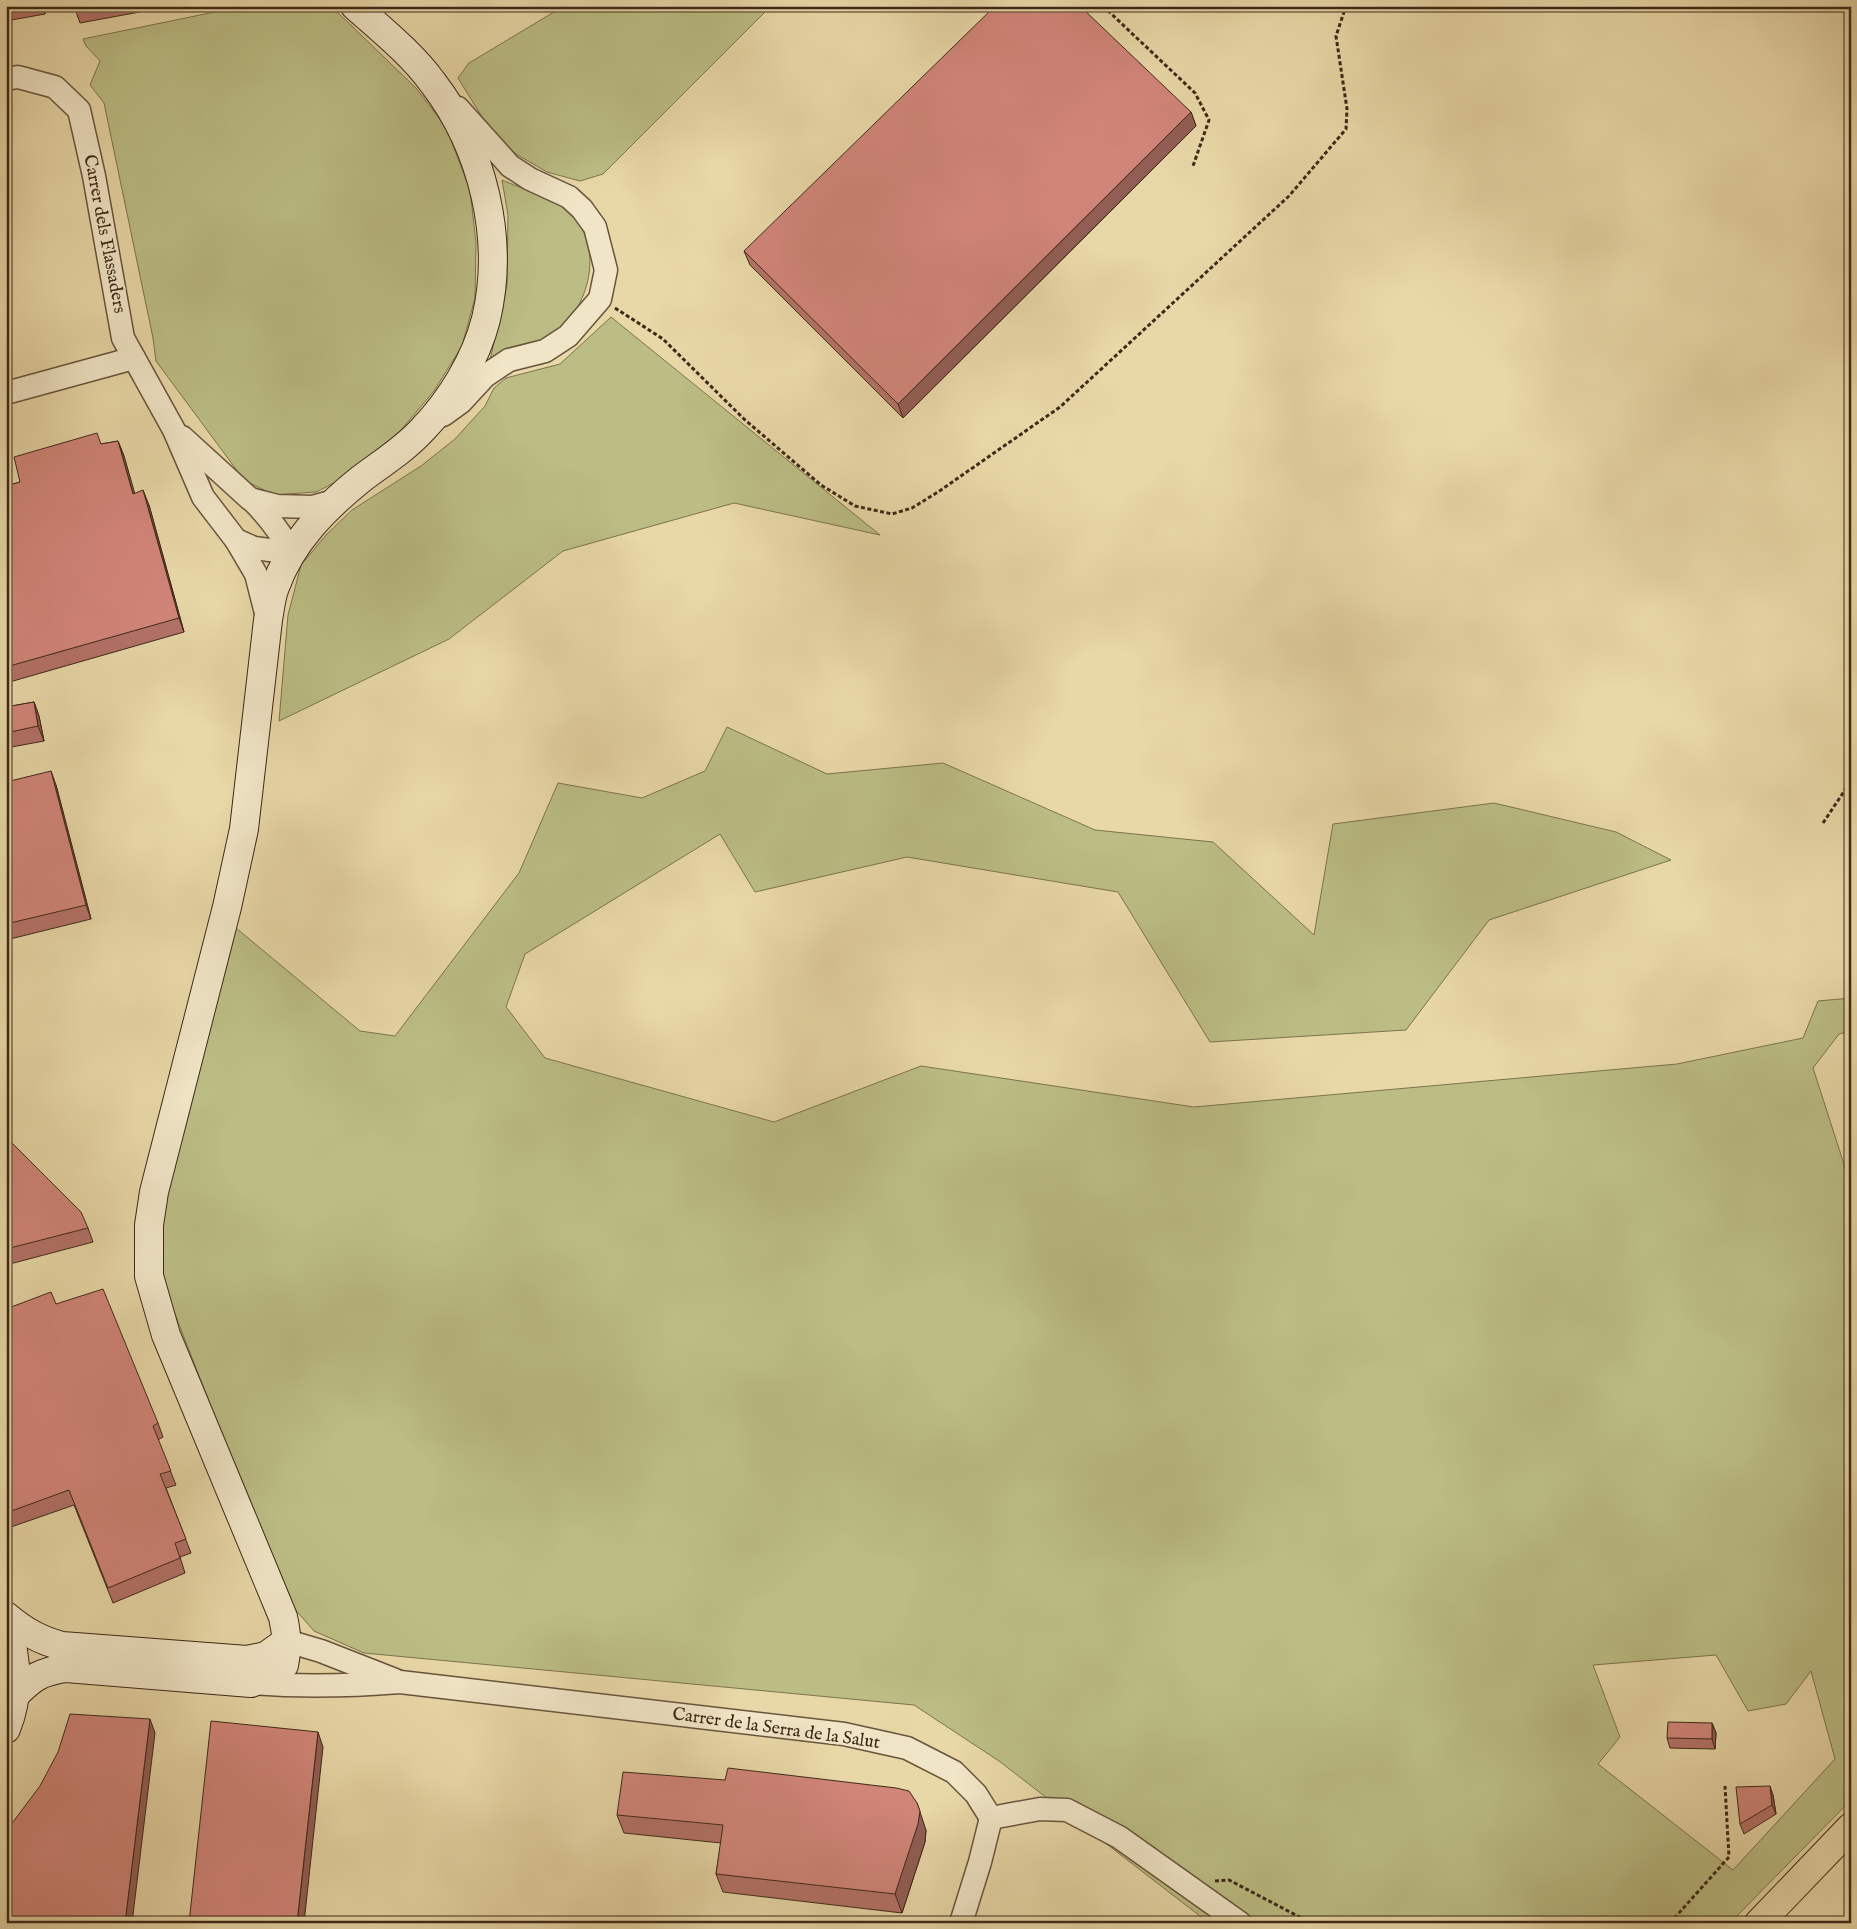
<svg xmlns="http://www.w3.org/2000/svg" width="1857" height="1929" viewBox="0 0 1857 1929" font-family="'IM FELL English',serif">
  <style>
    .green { fill: #bbbd84; stroke: #7c734e; fill-rule: evenodd }
    .lines { fill: none; stroke-linecap: round; stroke-linejoin: round }
    .minor-casing { stroke: #68543c; stroke-width: 25 }
    .secondary-casing { stroke: #3d2918; stroke-width: 30 }
    .motorway-casing { stroke: #3d2918; stroke-width: 30 }
    .path { stroke: #3d2918; stroke-width: 3; stroke-dasharray: 4 2.5; stroke-linecap: butt }
    .minor { stroke: #f0e5c6; stroke-width: 22 }
    .secondary { stroke: #f0e5c6; stroke-width: 28 }
    .motorway { stroke: #e8d7a7; stroke-width: 28 }
    .wall { fill: #b47268; stroke: #3d2918 }
    .shaded-wall { fill: #925d55; stroke: #3d2918 }
    .building { fill: #d18579; stroke: #3d2918 }
    .labels { text-anchor: middle; dominant-baseline: central; stroke-width: 4.5; stroke-linejoin: round; paint-order: stroke }
    .street-label { font-size: 18px; fill: #3d2918; stroke: #f0e5c6 }
  </style>
  <rect width="100%" height="100%" fill="#e8d7a7"/>
  <filter id="stains"><feTurbulence type="fractalNoise" baseFrequency=".004" numOctaves="4"/><feColorMatrix values="0 0 0 0 .2 0 0 0 0 .09 0 0 0 0 .02 0 0 0 .5 -.17"/></filter>
  <radialGradient id="worn" r=".72"><stop offset=".6" stop-color="#630" stop-opacity="0"/><stop offset="1" stop-color="#630" stop-opacity=".3"/></radialGradient>
  <!-- green -->
  <g class="green">
    <path d="M244,6H331L416,88L446,127L470,190L476,243L475,298L462,346L434,391L395,437L348,476L316,492L274,495L244,480L156,361L153,338L104,103L90,85L100,61L86,46L83,39Z"/>
    <path d="M564,6H771L603,174L580,181L547,172L516,154L487,125L458,78L469,63Z"/>
    <path d="M502,180C520,188 554,198 568,211C605,244 591,303 557,333C544,343 506,354 490,360L507,285L508,215Z"/>
    <path d="M611,317L880,535L734,503L563,551L449,639L279,721L288,615L301,565L326,535L352,510L421,466L455,439L485,406L494,388L506,378L560,364Z"/>
    <path d="M727,727L827,774L943,763L1095,830L1213,842L1314,935L1333,824L1494,803L1616,832L1671,860L1489,920L1406,1030L1210,1042L1118,892L907,857L755,892L720,834L525,954L506,1007L545,1058L774,1122L921,1066L1194,1107L1677,1064L1803,1038L1818,1001L1851,998V1031L1839,1034L1813,1068L1851,1186V1345L1845,1351L1851,1444V1800L1730,1923H1209L999,1761L914,1705L364,1653L314,1631L286,1599L157,1268L163,1198L236,928L360,1031L395,1036L519,873L558,783L642,798L705,771ZM1716,1655L1748,1711L1786,1704L1811,1671L1835,1759L1733,1870L1598,1764L1620,1737L1593,1665Z"/>
  </g>
  <g class="lines">
    <!-- minor casing -->
    <g class="minor-casing">
      <g id="minor">
        <path d="M6,79L18,77L55,87L79,110L94,176L123,338L174,430L203,497L236,540L256,574L267,617"/>
        <path d="M6,393L134,358"/>
        <path d="M443,415L461,402L485,376L509,360L545,351L568,336L600,299L606,270L595,227L582,209L569,197L530,179L510,166L458,108"/>
        <path d="M182,437L250,499L277,506L312,507L334,501"/>
        <path d="M236,540L254,548L291,553C281,532 267,515 251,499"/>
        <path d="M287,1641L321,1651L395,1680"/>
        <path d="M251,1683C301,1687 350,1686 400,1682L844,1734L907,1748L954,1772L976,1794L991,1818L1040,1809L1067,1810L1119,1837L1240,1923"/>
        <path d="M961,1923L980,1862L991,1818"/>
      </g>
    </g>
    <!-- secondary casing -->
    <g class="secondary-casing">
      <g id="secondary">
        <path d="M6,1616C24,1631 39,1640 62,1646L247,1660L266,1656L287,1641"/>
        <path d="M6,1623C17,1657 20,1695 6,1729"/>
        <path d="M15,1695C33,1677 40,1672 66,1668L251,1683L266,1677L284,1665C288,1648 287,1634 283,1617L166,1335L149,1276V1225L154,1192L227,907L244,829L268,620C270,609 271,597 275,587C291,542 325,508 361,479C382,463 405,449 423,429C451,400 476,359 486,319C505,239 483,148 433,83C412,54 382,30 355,6"/>
      </g>
    </g>
    <!-- motorway casing -->
    <g class="motorway-casing">
      <path id="motorway" d="M1759,1923L1851,1827"/>
    </g>
    <!-- path -->
    <g class="path">
      <path d="M1103,6L1195,93L1209,120L1193,166"/>
      <path d="M615,308L663,339L744,419L821,485L855,506L892,514L912,508L938,492L1060,407L1289,196L1346,129L1347,109L1336,36L1346,6"/>
      <path d="M1823,823L1851,781"/>
      <path d="M1215,1881L1229,1880L1311,1923"/>
      <path d="M1670,1923L1729,1857L1725,1786"/>
    </g>
    <!-- minor -->
    <use href="#minor" class="minor"/>
    <!-- secondary -->
    <use href="#secondary" class="secondary"/>
    <!-- motorway -->
    <use href="#motorway" class="motorway"/>
  </g>
  <!-- wall -->
  <g class="wall">
    <path d="M6,6H44L45,14L6,21Z"/>
    <path d="M74,6H172L80,23Z"/>
    <path d="M1191,112L1196,126L903,418L750,265L744,251Z"/>
    <path d="M118,441L124,456L134,493L149,505L184,632L6,683V486L20,482L101,444Z"/>
    <path d="M34,702L39,716L44,741L6,748V707Z"/>
    <path d="M6,782L56,785L91,919L6,940Z"/>
    <path d="M6,1139L88,1228L93,1242L6,1265Z"/>
    <path d="M56,1304L158,1423L163,1437L158,1440L176,1485L166,1488L191,1553L180,1557L185,1573L113,1603L74,1505L11,1527L6,1516V1309Z"/>
    <path d="M1712,1723L1716,1733L1715,1749L1670,1748L1667,1738Z"/>
    <path d="M725,1780L926,1830L925,1842L902,1913L723,1892L716,1874L721,1843L624,1833L617,1815Z"/>
    <path d="M1773,1795L1776,1814L1744,1834L1740,1824Z"/>
  </g>
  <!-- shaded-wall -->
  <g class="shaded-wall">
    <path d="M42,6H44L45,14Z"/>
    <path d="M1191,112L1196,126L903,418L898,404Z"/>
    <path d="M118,441L124,456L139,508L133,494Z"/>
    <path d="M143,490L149,505L184,632L179,618Z"/>
    <path d="M34,702L39,716L44,741L38,726Z"/>
    <path d="M51,771L56,785L91,919L86,905Z"/>
    <path d="M150,1719L155,1733L132,1923H125Z"/>
    <path d="M1712,1723L1716,1733L1715,1749L1712,1739Z"/>
    <path d="M318,1732L323,1747L304,1923H297Z"/>
    <path d="M1770,1786L1773,1795L1776,1814L1772,1805Z"/>
    <path d="M917,1803L926,1830L925,1842L902,1913L895,1894Z"/>
  </g>
  <!-- building -->
  <g class="building">
    <path d="M995,6H1080L1191,112L898,404L744,251Z"/>
    <path d="M97,433L101,444L118,441L133,494L143,490L179,618L6,667V486L20,482L14,457Z"/>
    <path d="M34,702L38,726L6,733V707Z"/>
    <path d="M51,771L86,905L6,924V782Z"/>
    <path d="M6,1139L9,1140L81,1212L88,1228L6,1249Z"/>
    <path d="M103,1289L158,1423L153,1426L171,1471L160,1474L186,1539L175,1543L180,1558L108,1588L69,1490L6,1513V1309L51,1292L56,1304Z"/>
    <path d="M70,1714L150,1719L125,1923H6V1828L13,1822L40,1786L58,1752Z"/>
    <path d="M211,1721L318,1732L297,1923H189Z"/>
    <path d="M1668,1722L1712,1723V1739L1667,1738Z"/>
    <path d="M728,1768L896,1788L909,1791L917,1803L920,1811L918,1824L895,1894L716,1874L723,1825L617,1815L623,1772L725,1780Z"/>
    <path d="M1770,1786L1772,1805L1740,1824L1736,1787Z"/>
    <path d="M705,1919L738,1923H705Z"/>
  </g>
  <g class="labels">
    <!-- street labels -->
    <g class="street-label">
      <text transform="translate(104 234) rotate(79)">Carrer dels Flassaders</text>
      <text transform="translate(776 1729) rotate(8)">Carrer de la Serra de la Salut</text>
    </g>
  </g>
  <!-- margin -->
  <rect width="1857" height="1929" fill="none" stroke="#e8d7a7" stroke-width="25"/>
  <rect x="8" y="8" width="1842" height="1914" fill="none" stroke="#3d2918" stroke-width="2.5"/>
  <rect x="12" y="12" width="1832" height="1904" fill="none" stroke="#3d2918"/>
  <rect width="100%" height="100%" filter="url(#stains)"/>
  <rect width="100%" height="100%" fill="url(#worn)"/>
</svg>
